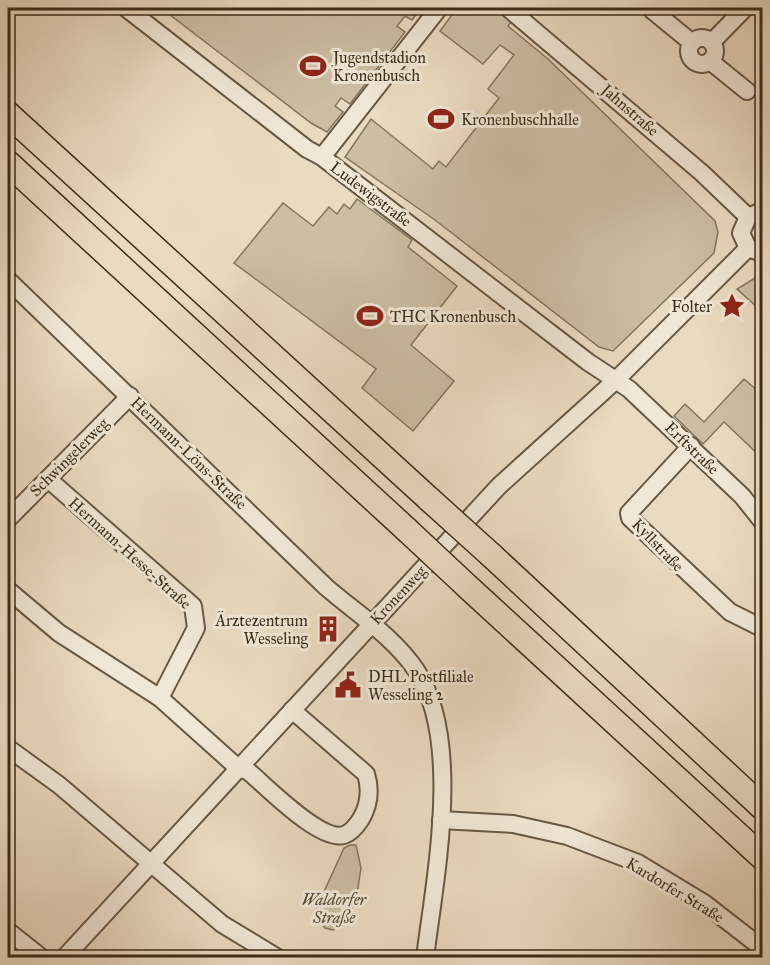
<svg xmlns="http://www.w3.org/2000/svg" width="770" height="965" viewBox="0 0 770 965" font-family="'IM FELL Great Primer',serif">
  <style>
    .green { fill: #ccbda4; stroke: #84755e; stroke-width: 1.5 }
    .lines { fill: none; stroke-linecap: round; stroke-linejoin: round }
    .minor-casing { stroke: #685843; stroke-width: 20 }
    .highway-casing { stroke: #3c2d19; stroke-width: 27 }
    .minor { stroke: #f1e7d7; stroke-width: 16 }
    .highway { stroke: #eadac1; stroke-width: 24 }
    .highway-bridge-casing { stroke: #3c2d19; stroke-width: 27; stroke-linecap: butt }
    .highway-bridge { stroke: #eadac1; stroke-width: 24 }
    .labels { text-anchor: middle; dominant-baseline: central; stroke-width: 6; stroke-linejoin: round; paint-order: stroke }
    .poi-label { font-size: 16px; fill: #3c2d19; stroke: #f1e7d7; text-anchor: start }
    .street-label { font-size: 16px; fill: #3c2d19; stroke: #f1e7d7 }
    .park-label { font-size: 16px; font-style: italic; fill: #594a35; stroke: #f1e7d7 }
  </style>
  <rect width="100%" height="100%" fill="#eadac1"/>
  <filter id="stains"><feTurbulence type="fractalNoise" baseFrequency=".00333" numOctaves="4"/><feColorMatrix values="0 0 0 0 .2 0 0 0 0 .09 0 0 0 0 .02 0 0 0 .5 -.17"/></filter>
  <radialGradient id="worn" r=".72"><stop offset=".6" stop-color="#630" stop-opacity="0"/><stop offset="1" stop-color="#630" stop-opacity=".3"/></radialGradient>
  <!-- green -->
  <g class="green">
    <path d="M161,8H421L412,20L405,16L397,26L405,32L350,104L341,98L335,106L343,112L327,132L311,123Z"/>
    <path d="M457,8H522L508,26L548,59L715,221L718,232L714,253L613,351L599,347L435,220L345,157L371,119L433,169L439,161L446,167L499,98L488,89L514,55L500,45L483,64L440,31Z"/>
    <path d="M357,199L412,240L408,247L457,286L411,345L454,381L413,431L362,388L376,369L234,263L283,203L313,226L329,207L337,214L344,204L350,209Z"/>
    <path d="M762,277V302L757,307L737,289L755,278Z"/>
    <path d="M744,379L759,392L762,388V458L724,422L703,444L674,416L685,404L704,422Z"/>
    <path d="M350,845H356L361,868L357,894L346,923L333,930L325,928L317,919V907L344,848Z"/>
  </g>
  <g class="lines">
    <!-- minor casing -->
    <g class="minor-casing">
      <g id="minor">
        <path d="M126,8L307,149L322,157L588,362L629,389L742,496L762,521"/>
        <path d="M508,8L702,173L748,217"/>
        <path d="M652,10L691,42"/>
        <circle cx="702" cy="51" r="13"/>
        <path d="M712,42L745,8"/>
        <path d="M710,61L747,91"/>
        <path d="M322,157L439,8"/>
        <path d="M762,211L748,217L741,233L748,248L762,253"/>
        <path d="M8,280L326,587C356,613 393,636 416,670C463,740 435,877 425,958"/>
        <path d="M691,446L629,513L630,518L730,612L762,628"/>
        <path d="M48,479L193,606L196,628L160,698"/>
        <path d="M8,519L130,396"/>
        <path d="M8,590L59,633L160,698L238,768L248,771C266,786 320,842 344,835C351,833 357,825 361,819C369,805 371,790 366,774L292,710"/>
        <path d="M8,748L59,785L222,924L278,958"/>
        <path d="M441,820L513,824L567,836L638,863L704,903L762,948"/>
        <path d="M8,931L42,958"/>
        <path d="M64,958L499,486L616,380L748,248"/>
      </g>
    </g>
    <!-- highway casing -->
    <g class="highway-casing">
      <g id="highway">
        <path d="M8,114L429,499"/>
        <path d="M8,163L407,530"/>
        <path d="M491,555L762,807"/>
        <path d="M469,588L762,857"/>
      </g>
    </g>
    <!-- minor -->
    <use href="#minor" class="minor"/>
    <!-- highway -->
    <use href="#highway" class="highway"/>
    <!-- highway-bridge casing -->
    <g class="highway-bridge-casing">
      <g id="highway-bridge">
        <path d="M429,499L491,555"/>
        <path d="M407,530L469,588"/>
      </g>
    </g>
    <!-- highway-bridge -->
    <use href="#highway-bridge" class="highway-bridge"/>
  </g>
  <!-- icons -->
  <defs>
    <g id="stadium-bare" transform="scale(2.07)"><path d="M0-5a6.5 5 0 1 0 0 10a6.5 5 0 1 0 0-10ZM-3.5-1.8h7v3.6h-7Z" fill="#8f2418" stroke="#f1e7d7" stroke-width="2.5" paint-order="stroke"/></g>
    <g id="sight-bare" transform="scale(2.07)"><path d="M0-6L1.8-2.2L6-1.7L2.9 1.2L3.7 5.4L0 3.3L-3.7 5.4L-2.9 1.2L-6-1.7L-1.8-2.2Z" fill="#8f2418" stroke="#f1e7d7" stroke-width="2.5" paint-order="stroke"/></g>
    <g id="building-bare" transform="scale(2.07)"><path d="M-4-6H4V6H1V3H-1V6H-4ZM-2.5-4.3h1.7v1.8h-1.7ZM.8-4.3h1.7v1.8H.8ZM-2.5-1h1.7V.8h-1.7ZM.8-1h1.7V.8H.8Z" fill="#8f2418" stroke="#f1e7d7" stroke-width="2.5" paint-order="stroke"/></g>
    <g id="civic-bare" transform="scale(2.07)"><path d="M-.6-6.5H3V-4.5H.6V-3L4-1V1h2V6H-6V1h2V-1L-.6-3ZM-1.2 2.5V6h2.4V2.5Z" fill="#8f2418" stroke="#f1e7d7" stroke-width="2.5" paint-order="stroke"/></g>
  </defs>
  <g fill-rule="evenodd">
    <use href="#stadium-bare" x="313" y="66"/>
    <use href="#stadium-bare" x="441" y="119"/>
    <use href="#sight-bare" x="732" y="306"/>
    <use href="#stadium-bare" x="370" y="316"/>
    <use href="#building-bare" x="328" y="629"/>
    <use href="#civic-bare" x="348" y="685"/>
  </g>
  <g class="labels">
    <!-- poi labels -->
    <g class="poi-label">
      <text x="333" y="57">Jugendstadion<tspan x="333" dy="18">Kronenbusch</tspan></text>
      <text x="461" y="119">Kronenbuschhalle</text>
      <text x="712" y="306" text-anchor="end">Folter</text>
      <text x="390" y="316">THC Kronenbusch</text>
      <text x="308" y="620" text-anchor="end">Ärztezentrum<tspan x="308" dy="18">Wesseling</tspan></text>
      <text x="368" y="676">DHL Postfiliale<tspan x="368" dy="18">Wesseling 2</tspan></text>
    </g>
    <!-- street labels -->
    <g class="street-label">
      <text transform="translate(630 110) rotate(41)">Jahnstraße</text>
      <text transform="translate(371 194) rotate(37)">Ludewigstraße</text>
      <text transform="translate(692 448) rotate(44)">Erftstraße</text>
      <text transform="translate(189 453) rotate(44)">Hermann-Löns-Straße</text>
      <text transform="translate(69 457) rotate(-45)">Schwingelerweg</text>
      <text transform="translate(658 545) rotate(46)">Kyllstraße</text>
      <text transform="translate(130 553) rotate(42)">Hermann-Hesse-Straße</text>
      <text transform="translate(398 595) rotate(-47)">Kronenweg</text>
      <text transform="translate(675 890) rotate(31)">Kardorfer Straße</text>
    </g>
    <!-- park labels -->
    <g class="park-label">
      <text x="334" y="899">Waldorfer<tspan x="334" dy="18">Straße</tspan></text>
    </g>
  </g>
  <!-- margin -->
  <rect width="770" height="965" fill="none" stroke="#eadac1" stroke-width="30"/>
  <rect x="9" y="9" width="752" height="947" fill="none" stroke="#3c2d19" stroke-width="3"/>
  <rect x="15" y="15" width="740" height="935" fill="none" stroke="#3c2d19" stroke-width="1.5"/>
  <rect width="100%" height="100%" filter="url(#stains)"/>
  <rect width="100%" height="100%" fill="url(#worn)"/>
</svg>
